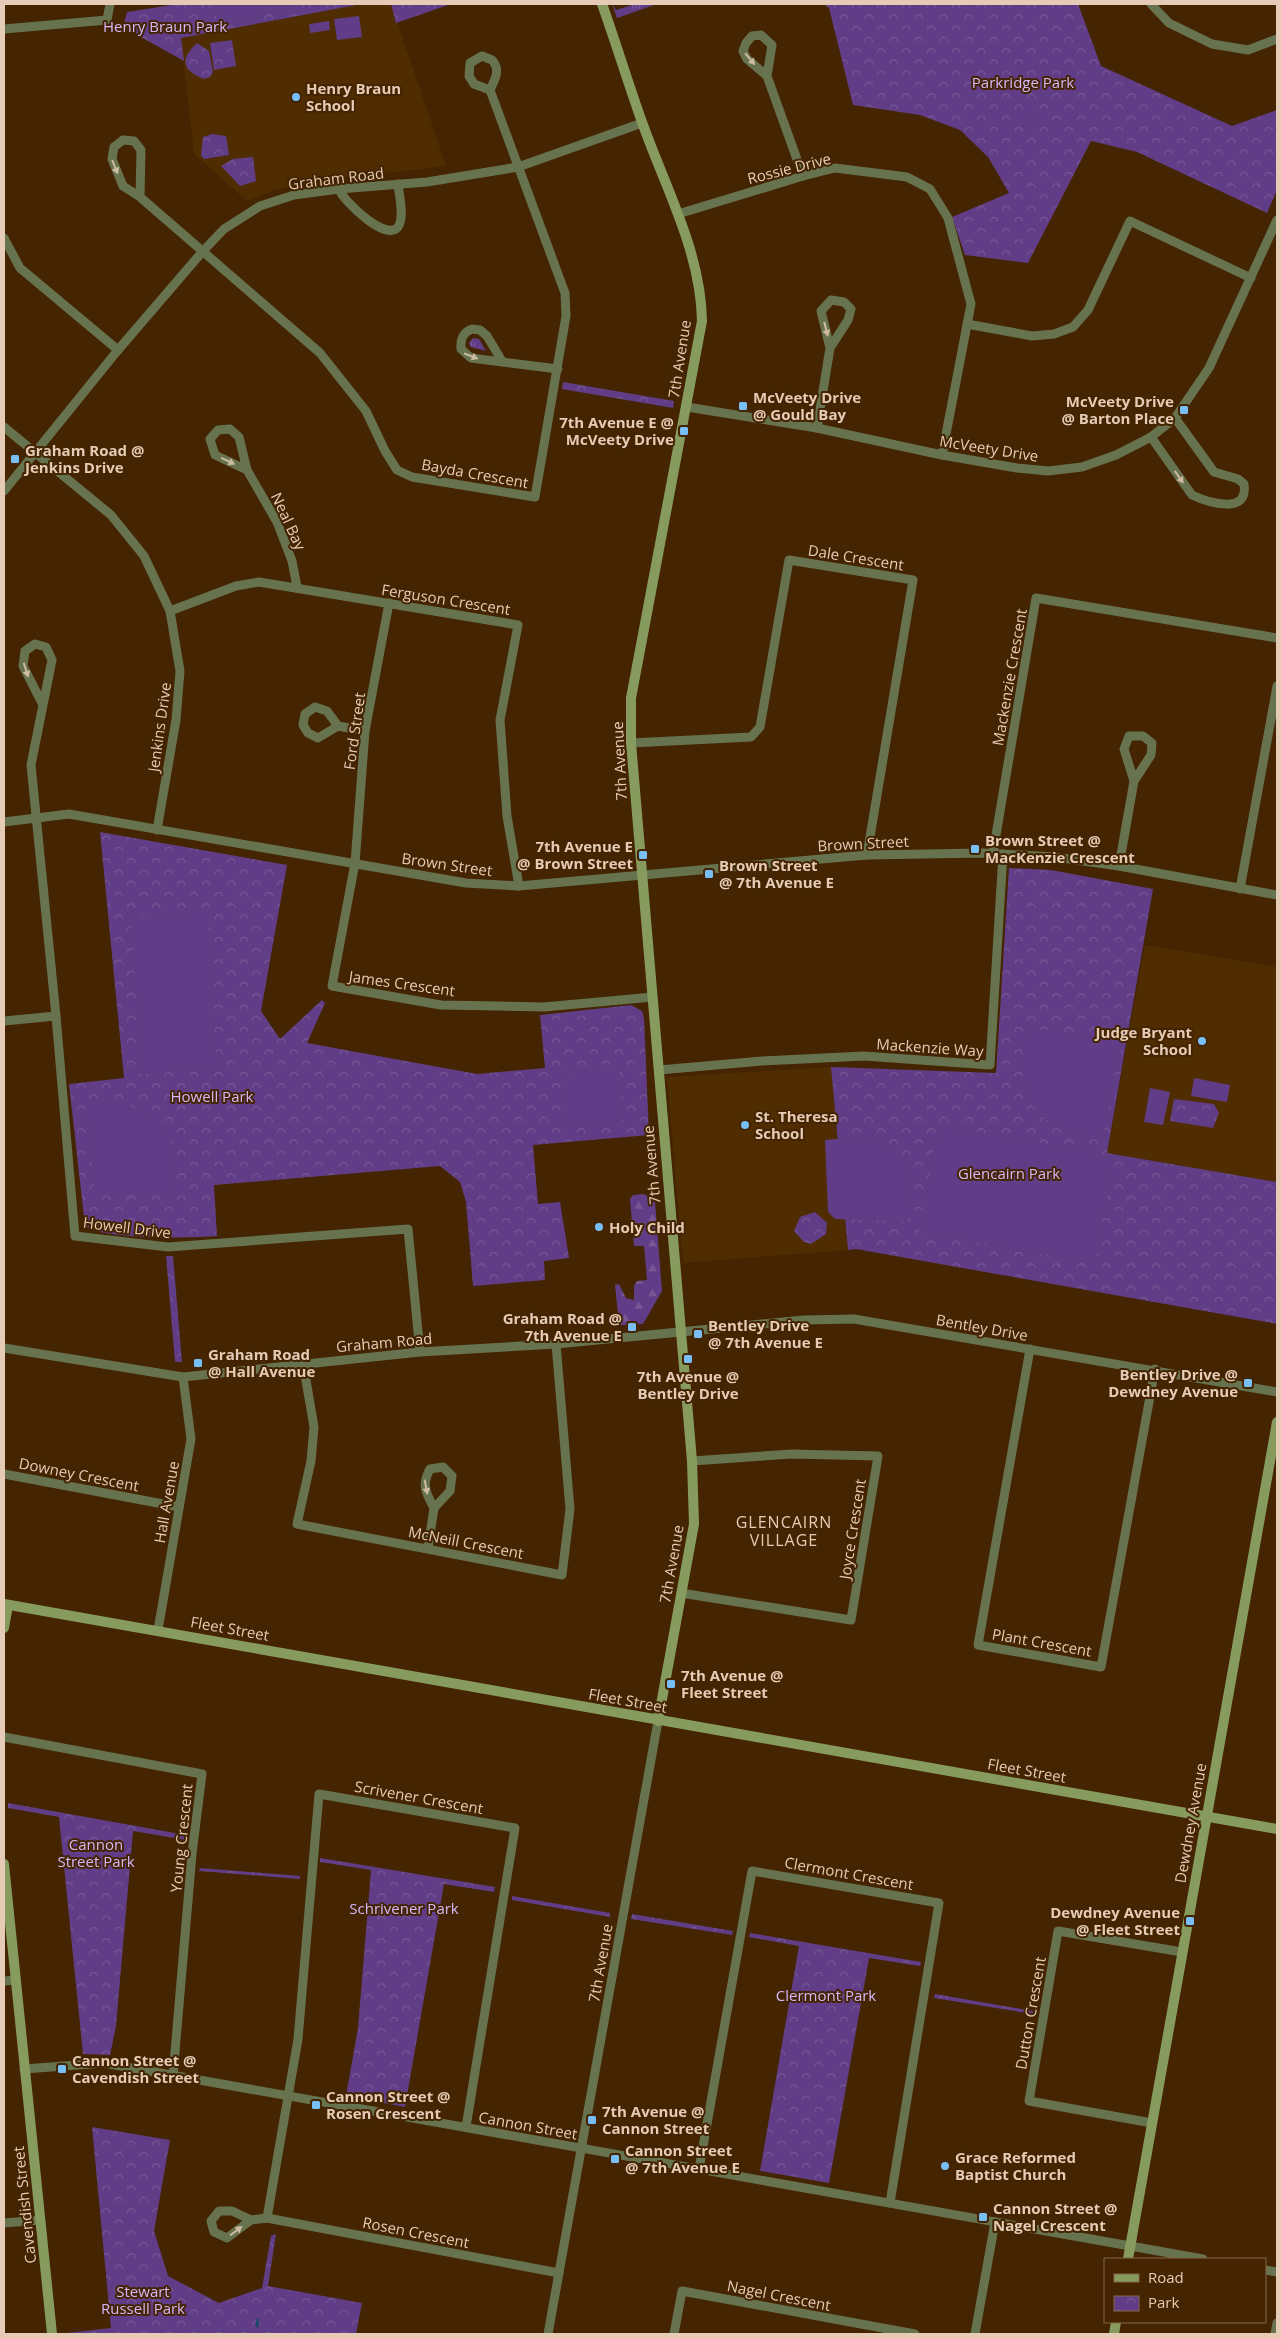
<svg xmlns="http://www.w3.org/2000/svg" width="1281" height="2338" viewBox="0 0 1281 2338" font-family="'Open Sans',sans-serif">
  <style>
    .built { fill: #502c01 }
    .grass { fill: url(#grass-tufts) }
    .forest { fill: url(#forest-firs) }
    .park { fill: url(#park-crowns) }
    .pitch { fill: #603d86 }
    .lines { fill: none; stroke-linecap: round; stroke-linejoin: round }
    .stream { stroke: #1d4b6d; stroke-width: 3 }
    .street { stroke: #67734e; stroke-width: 9 }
    .secondary { stroke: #879b5f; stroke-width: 10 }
    .oneway { fill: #cdbaa1 }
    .poi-dot { fill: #78bff7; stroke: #442401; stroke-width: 2 }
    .labels { text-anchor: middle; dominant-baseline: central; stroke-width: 4; stroke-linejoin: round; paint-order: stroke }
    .park-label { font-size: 15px; fill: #d4b8f9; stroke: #442401 }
    .poi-label { font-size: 15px; font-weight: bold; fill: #e6ccb6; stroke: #442401; text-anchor: start }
    .street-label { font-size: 15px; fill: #e6ccb6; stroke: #442401 }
    .neighbourhood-label { font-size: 16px; letter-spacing: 1px; fill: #e6ccb6; stroke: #442401 }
  </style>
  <defs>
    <pattern id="grass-tufts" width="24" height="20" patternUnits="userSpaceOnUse" patternTransform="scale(1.25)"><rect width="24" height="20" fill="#603d86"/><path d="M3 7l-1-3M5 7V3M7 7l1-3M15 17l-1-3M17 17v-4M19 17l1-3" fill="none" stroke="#775895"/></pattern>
    <pattern id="forest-firs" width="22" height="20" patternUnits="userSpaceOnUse" patternTransform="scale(1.25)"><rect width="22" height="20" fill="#603d86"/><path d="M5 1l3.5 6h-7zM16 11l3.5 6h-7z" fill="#775895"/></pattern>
    <pattern id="park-crowns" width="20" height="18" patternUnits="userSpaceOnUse" patternTransform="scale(1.25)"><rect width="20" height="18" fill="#603d86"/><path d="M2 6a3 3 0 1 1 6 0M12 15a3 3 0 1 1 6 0" fill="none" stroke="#775895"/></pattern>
  </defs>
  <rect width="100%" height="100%" fill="#442401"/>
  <!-- built -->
  <g class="built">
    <path d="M362,4H391L446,166L305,182L272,191L247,201L194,154L181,38Z"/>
    <path d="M1145,945L1277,967V1182L1107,1153Z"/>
    <path d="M831,1067L848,1250L683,1263L667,1077Z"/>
  </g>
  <!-- grass -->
  <g class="grass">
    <path d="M612,4L616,10L635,4H657L617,18Z"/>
    <path d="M473,338L479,339L486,351L471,347L469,343Z"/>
  </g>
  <!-- forest -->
  <path class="forest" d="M644,1194L655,1201L662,1291L643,1324L621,1325H619L615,1285L619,1284L626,1298L634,1300V1286L637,1281L647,1280L644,1246H634L630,1199L633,1195Z"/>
  <!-- park -->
  <g class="park">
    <path d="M178,4H362L181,38L184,61L123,27L127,12Z"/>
    <path d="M391,4H451L396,23Z"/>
    <path d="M824,4H1078L1101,66L1232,126L1277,110V190L1267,213L1137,152L1091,141L1028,263L965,255L952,217L1009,193L988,157L960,130L920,115L853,105L829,8Z"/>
    <path d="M232,40L236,66L214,70L210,43Z"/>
    <path d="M197,43L209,51L213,72L210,77L204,79C181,70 180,59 197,43Z"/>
    <path d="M212,134L226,136L229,155L204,159L201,156L203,137Z"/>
    <path d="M253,157L256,181L240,186L221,166L233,159Z"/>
    <path d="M563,382L674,401L673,408L562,389Z"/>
    <path d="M100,832L287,865L261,1011L280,1039L322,1000L325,1003L307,1043L477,1074L545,1068L540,1015L631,1005L642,1011L644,1018L649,1135L533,1145L538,1204L560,1202L569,1258L544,1261L545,1280L473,1286L466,1202L460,1182L440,1166L214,1185L217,1236C191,1238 104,1240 85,1226L69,1084L124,1078Z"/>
    <path d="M1009,868L1051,870L1153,889L1107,1153L1277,1182V1324L856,1249L848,1250L831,1067L996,1073Z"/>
    <path d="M1174,1099L1214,1104L1219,1113L1213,1128L1170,1121Z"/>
    <path d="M815,1212L827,1223L826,1234L811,1244L804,1242L794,1231L800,1217Z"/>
    <path d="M166,1256H173L182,1362H175Z"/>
    <path d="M8,1803L186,1835V1840L133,1831L116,2026L110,2055L83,2054L59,1817L8,1808Z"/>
    <path d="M320,1858L495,1887L494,1892L444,1884L405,2107L346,2096L358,2028L371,1870L320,1862Z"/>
    <path d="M200,1868L300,1876V1879L199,1871Z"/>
    <path d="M512,1896L610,1913V1917L512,1900Z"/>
    <path d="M632,1914L733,1931L732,1935L631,1919Z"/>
    <path d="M750,1933L921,1962L920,1966L869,1958L829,2183L760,2171L799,1946L749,1937Z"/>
    <path d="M935,1994L1033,2011V2014L934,1998Z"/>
    <path d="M92,2127L170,2140L154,2231L168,2276L219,2303L262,2288L271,2236L276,2234L268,2286L362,2303L356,2334H58L111,2328Z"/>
  </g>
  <!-- pitch -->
  <g class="pitch">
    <path d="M217,4H302L223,27C214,21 215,14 217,4Z"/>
    <path d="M359,16L362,37L337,40L334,19Z"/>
    <path d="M329,21L330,30L310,33L309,24Z"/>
    <path d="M1037,111L1042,126L1031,130L1025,115Z"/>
    <path d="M208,911L217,1069L141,1074L131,916Z"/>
    <path d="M1026,1028L1116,1037L1121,1046L1102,1141C1031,1125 1013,1101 1026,1028Z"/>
    <path d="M619,1068L623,1120L565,1125L561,1073Z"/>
    <path d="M1194,1078L1230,1085L1227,1102L1191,1096Z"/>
    <path d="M1150,1088L1170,1092L1163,1125L1144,1122Z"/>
    <path d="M125,1103C172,1127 179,1141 175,1194L100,1192L94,1187L86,1104Z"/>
    <path d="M938,1125L1114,1156L1095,1264L919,1232Z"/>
    <path d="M859,1137C914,1146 916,1172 907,1221L835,1219L828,1212L825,1140Z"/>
  </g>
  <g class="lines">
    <!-- stream -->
    <path class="stream" d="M257,2326L258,2320"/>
    <!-- street -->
    <g class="street">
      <path d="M1151,4L1169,23L1212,44L1248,50L1277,39"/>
      <path d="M4,29L107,20L110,4"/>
      <path d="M482,56L492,60C501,70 495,79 490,90L474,84L469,76L470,63Z"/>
      <path d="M767,76L747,59L743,51L746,43L752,36L761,35L772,45L767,76L803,176"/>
      <path d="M339,189C343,201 386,242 398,227C405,217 399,195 398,184"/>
      <path d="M140,197L141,150L134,141L123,140L114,147L112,159L123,186L140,197L320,353L366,411L385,451L397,470L412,477L535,497L566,316L565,293L490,90"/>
      <path d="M678,214L803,176L835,168L907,177L930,189L948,218L971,304L942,455"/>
      <path d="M4,238L20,268L118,350"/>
      <path d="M967,324L1032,336L1054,334L1073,327L1088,310L1130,221L1251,278"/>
      <path d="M502,361L487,336L480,330L472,329C463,332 460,340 461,349L471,358L558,369"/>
      <path d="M687,407L817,428L942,455L1017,468L1048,471L1082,467L1116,455L1151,437L1175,418L1209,368L1277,220"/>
      <path d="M4,427L111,515L144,556L170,611L180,671L176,720L157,830"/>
      <path d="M817,428L830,348L821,311L831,300L844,302L851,309L848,320L830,348"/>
      <path d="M1151,437L1192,495C1209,503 1249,515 1244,484L1238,479L1214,472L1175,418"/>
      <path d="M247,470L215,455L210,439L218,430L230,429L239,437L247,470L277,522L292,561L297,587"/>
      <path d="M4,491L118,350L203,251L224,229L260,206L294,195L339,189L427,182L518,167L642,123"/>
      <path d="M389,603L365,731L355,863L332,986L441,1005L544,1007L653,997"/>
      <path d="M170,611L236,586L259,582L518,625L500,720L507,816L519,886"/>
      <path d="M42,703L23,666L25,651L35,644L46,647L52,660L31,765L56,1016L75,1236L168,1247L408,1229L420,1352"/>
      <path d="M338,726L327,711L315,707L305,714L303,725L308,733L318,738L338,726L365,731"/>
      <path d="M631,743L751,737L760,727L789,560L913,580L867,855"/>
      <path d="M4,822L69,814L466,883L519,886L867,855L982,853L1055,857L1119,866L1277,895"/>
      <path d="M993,853L1036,598L1277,638"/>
      <path d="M1119,866L1134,781L1151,755L1152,743L1143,736H1129L1124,749L1134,781"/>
      <path d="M1240,889L1277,686"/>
      <path d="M4,1021L56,1016"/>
      <path d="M659,1070L762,1061L864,1056L990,1065L1003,854"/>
      <path d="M4,1348L183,1377L420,1352L556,1344L804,1320L854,1319L1277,1392"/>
      <path d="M1030,1349L978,1645L1101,1667L1155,1369"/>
      <path d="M303,1363L314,1427L311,1461L297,1524L562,1575L570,1509L556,1344"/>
      <path d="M4,1474L179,1507"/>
      <path d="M428,1548L434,1508L450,1491L452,1476L443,1467L430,1469C421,1485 426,1493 434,1508"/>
      <path d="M681,1593L851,1620L878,1456L792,1454L692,1461"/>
      <path d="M158,1630L191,1439L183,1377"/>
      <path d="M4,1737L202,1774L192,1854L173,2075"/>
      <path d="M4,1981L15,1980"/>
      <path d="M24,2069L104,2063L1203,2259"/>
      <path d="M1152,2123L1029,2101L1058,1931L1182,1952"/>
      <path d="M699,2169L752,1871L939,1903L890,2203"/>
      <path d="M267,2218L298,2039L319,1794L515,1828L466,2127"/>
      <path d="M251,2220L227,2238L214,2232L211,2221L219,2211H232L251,2220L267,2218L559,2273"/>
      <path d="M4,2223L40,2220"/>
      <path d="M1265,2270L1277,2272"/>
      <path d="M548,2334L658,1721"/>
      <path d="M674,2334L682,2291L915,2334"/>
      <path d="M975,2334L995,2222"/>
      <path d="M1275,2334L1277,2323"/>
    </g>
    <!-- secondary -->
    <g class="secondary">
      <path d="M602,4C616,43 628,83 642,122C665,187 701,252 702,321L631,698V743L692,1461L694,1524L658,1721"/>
      <path d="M4,1604L1277,1829"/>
      <path d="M4,1628L8,1605"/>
      <path d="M4,1864L52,2334"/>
      <path d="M1128,2259L1277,1422"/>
      <path d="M1114,2334L1116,2322"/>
    </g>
  </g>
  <!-- one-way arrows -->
  <defs><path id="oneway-solid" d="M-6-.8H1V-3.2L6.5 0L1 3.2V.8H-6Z" transform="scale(1.25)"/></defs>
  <g class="oneway">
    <use href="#oneway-solid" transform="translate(750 59) rotate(50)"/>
    <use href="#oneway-solid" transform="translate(115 167) rotate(68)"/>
    <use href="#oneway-solid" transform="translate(826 329) rotate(76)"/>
    <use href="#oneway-solid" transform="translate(471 356) rotate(21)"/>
    <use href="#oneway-solid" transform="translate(228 461) rotate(25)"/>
    <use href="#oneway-solid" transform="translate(1179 477) rotate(55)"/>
    <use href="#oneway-solid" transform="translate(26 670) rotate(72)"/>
    <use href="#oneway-solid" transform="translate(426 1487) rotate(79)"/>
    <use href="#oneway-solid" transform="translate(236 2231) rotate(-37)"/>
  </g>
  <!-- markers -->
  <g class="poi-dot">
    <circle cx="296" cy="97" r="5"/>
    <rect x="738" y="401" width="10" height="10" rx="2.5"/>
    <rect x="1179" y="405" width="10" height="10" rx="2.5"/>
    <rect x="679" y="426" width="10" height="10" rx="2.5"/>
    <rect x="10" y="454" width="10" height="10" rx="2.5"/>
    <rect x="970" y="844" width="10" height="10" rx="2.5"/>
    <rect x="638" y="850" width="10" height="10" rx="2.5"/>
    <rect x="704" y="869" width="10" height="10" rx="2.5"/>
    <circle cx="1202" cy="1041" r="5"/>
    <circle cx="745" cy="1125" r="5"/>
    <circle cx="599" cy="1227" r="5"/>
    <rect x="627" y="1322" width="10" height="10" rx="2.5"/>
    <rect x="693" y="1329" width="10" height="10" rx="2.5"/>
    <rect x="683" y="1354" width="10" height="10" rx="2.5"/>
    <rect x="193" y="1358" width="10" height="10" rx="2.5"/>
    <rect x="1243" y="1378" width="10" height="10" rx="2.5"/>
    <rect x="666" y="1679" width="10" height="10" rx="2.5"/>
    <rect x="1185" y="1916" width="10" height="10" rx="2.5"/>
    <rect x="57" y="2064" width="10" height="10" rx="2.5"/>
    <rect x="311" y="2100" width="10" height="10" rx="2.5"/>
    <rect x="587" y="2115" width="10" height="10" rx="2.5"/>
    <rect x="610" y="2154" width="10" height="10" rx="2.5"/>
    <circle cx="945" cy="2166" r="5"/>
    <rect x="978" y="2212" width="10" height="10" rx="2.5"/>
  </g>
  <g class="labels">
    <!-- park labels -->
    <g class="park-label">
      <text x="165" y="26">Henry Braun Park</text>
      <text x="1023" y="82">Parkridge Park</text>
      <text x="212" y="1096">Howell Park</text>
      <text x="1009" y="1173">Glencairn Park</text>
      <text x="96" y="1844">Cannon<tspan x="96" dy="17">Street Park</tspan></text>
      <text x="404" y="1908">Schrivener Park</text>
      <text x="826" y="1995">Clermont Park</text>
      <text x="143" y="2291">Stewart<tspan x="143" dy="17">Russell Park</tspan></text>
    </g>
    <!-- poi labels -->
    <g class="poi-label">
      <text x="306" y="88">Henry Braun<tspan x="306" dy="17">School</tspan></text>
      <text x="753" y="397">McVeety Drive<tspan x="753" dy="17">@ Gould Bay</tspan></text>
      <text x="1174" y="401" text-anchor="end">McVeety Drive<tspan x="1174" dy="17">@ Barton Place</tspan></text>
      <text x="674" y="422" text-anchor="end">7th Avenue E @<tspan x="674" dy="17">McVeety Drive</tspan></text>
      <text x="25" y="450">Graham Road @<tspan x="25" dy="17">Jenkins Drive</tspan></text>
      <text x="985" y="840">Brown Street @<tspan x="985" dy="17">MacKenzie Crescent</tspan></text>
      <text x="633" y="846" text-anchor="end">7th Avenue E<tspan x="633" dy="17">@ Brown Street</tspan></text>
      <text x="719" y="865">Brown Street<tspan x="719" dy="17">@ 7th Avenue E</tspan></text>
      <text x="1192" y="1032" text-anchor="end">Judge Bryant<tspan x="1192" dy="17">School</tspan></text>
      <text x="755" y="1116">St. Theresa<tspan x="755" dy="17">School</tspan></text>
      <text x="609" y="1227">Holy Child</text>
      <text x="622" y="1318" text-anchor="end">Graham Road @<tspan x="622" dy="17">7th Avenue E</tspan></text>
      <text x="708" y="1325">Bentley Drive<tspan x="708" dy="17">@ 7th Avenue E</tspan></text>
      <text x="208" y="1354">Graham Road<tspan x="208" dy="17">@ Hall Avenue</tspan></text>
      <text x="1238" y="1374" text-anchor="end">Bentley Drive @<tspan x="1238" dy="17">Dewdney Avenue</tspan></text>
      <text x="688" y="1376" text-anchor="middle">7th Avenue @<tspan x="688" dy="17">Bentley Drive</tspan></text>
      <text x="681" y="1675">7th Avenue @<tspan x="681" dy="17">Fleet Street</tspan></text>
      <text x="1180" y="1912" text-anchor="end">Dewdney Avenue<tspan x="1180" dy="17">@ Fleet Street</tspan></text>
      <text x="72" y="2060">Cannon Street @<tspan x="72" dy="17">Cavendish Street</tspan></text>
      <text x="326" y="2096">Cannon Street @<tspan x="326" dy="17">Rosen Crescent</tspan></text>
      <text x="602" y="2111">7th Avenue @<tspan x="602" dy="17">Cannon Street</tspan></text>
      <text x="625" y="2150">Cannon Street<tspan x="625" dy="17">@ 7th Avenue E</tspan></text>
      <text x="955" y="2157">Grace Reformed<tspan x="955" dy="17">Baptist Church</tspan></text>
      <text x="993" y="2208">Cannon Street @<tspan x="993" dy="17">Nagel Crescent</tspan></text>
    </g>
    <!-- street labels -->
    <g class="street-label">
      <text transform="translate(789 168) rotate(-14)">Rossie Drive</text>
      <text transform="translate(336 178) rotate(-7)">Graham Road</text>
      <text transform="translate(679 359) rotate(-81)">7th Avenue</text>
      <text transform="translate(989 448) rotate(9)">McVeety Drive</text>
      <text transform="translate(475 473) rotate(10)">Bayda Crescent</text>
      <text transform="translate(289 521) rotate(65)">Neal Bay</text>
      <text transform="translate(856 557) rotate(9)">Dale Crescent</text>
      <text transform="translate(446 599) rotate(9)">Ferguson Crescent</text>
      <text transform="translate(1009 677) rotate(-80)">Mackenzie Crescent</text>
      <text transform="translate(159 727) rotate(-82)">Jenkins Drive</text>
      <text transform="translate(354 731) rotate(-82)">Ford Street</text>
      <text transform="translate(619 761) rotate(-93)">7th Avenue</text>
      <text transform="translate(863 843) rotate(-3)">Brown Street</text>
      <text transform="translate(447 864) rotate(8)">Brown Street</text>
      <text transform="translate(402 983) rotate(8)">James Crescent</text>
      <text transform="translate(930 1047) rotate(4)">Mackenzie Way</text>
      <text transform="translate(651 1165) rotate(-95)">7th Avenue</text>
      <text transform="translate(127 1227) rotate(7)">Howell Drive</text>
      <text transform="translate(982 1327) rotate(10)">Bentley Drive</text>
      <text transform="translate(384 1342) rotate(-5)">Graham Road</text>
      <text transform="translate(79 1474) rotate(11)">Downey Crescent</text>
      <text transform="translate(166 1502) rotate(-80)">Hall Avenue</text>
      <text transform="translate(852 1529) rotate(-81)">Joyce Crescent</text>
      <text transform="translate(466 1542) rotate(11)">McNeill Crescent</text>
      <text transform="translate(671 1564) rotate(-80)">7th Avenue</text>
      <text transform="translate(230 1628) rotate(10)">Fleet Street</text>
      <text transform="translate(1042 1642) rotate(10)">Plant Crescent</text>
      <text transform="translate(628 1700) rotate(10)">Fleet Street</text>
      <text transform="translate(1027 1770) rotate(10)">Fleet Street</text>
      <text transform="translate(419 1797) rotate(10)">Scrivener Crescent</text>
      <text transform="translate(1190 1823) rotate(-80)">Dewdney Avenue</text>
      <text transform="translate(181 1838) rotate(-84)">Young Crescent</text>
      <text transform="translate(849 1873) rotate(10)">Clermont Crescent</text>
      <text transform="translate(600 1963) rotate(-80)">7th Avenue</text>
      <text transform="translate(1030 2013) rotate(-80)">Dutton Crescent</text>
      <text transform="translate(528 2125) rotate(10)">Cannon Street</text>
      <text transform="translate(24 2205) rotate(-96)">Cavendish Street</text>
      <text transform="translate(416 2232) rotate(11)">Rosen Crescent</text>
      <text transform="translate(779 2295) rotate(11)">Nagel Crescent</text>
    </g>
    <!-- neighbourhood labels -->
    <g class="neighbourhood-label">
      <text x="784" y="1522">GLENCAIRN<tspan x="784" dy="18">VILLAGE</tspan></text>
    </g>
  </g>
  <!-- border -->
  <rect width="1281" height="2338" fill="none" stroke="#e6ccb6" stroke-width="10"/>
  <!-- legend -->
  <rect x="1104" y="2258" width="162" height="65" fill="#442401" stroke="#856749"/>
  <rect x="1114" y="2274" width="25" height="8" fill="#879b5f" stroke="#856749"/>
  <text x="1148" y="2283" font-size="15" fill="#e6ccb6">Road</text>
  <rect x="1114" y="2296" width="25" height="15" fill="url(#park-crowns)" stroke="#856749"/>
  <text x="1148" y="2308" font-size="15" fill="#e6ccb6">Park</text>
</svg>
